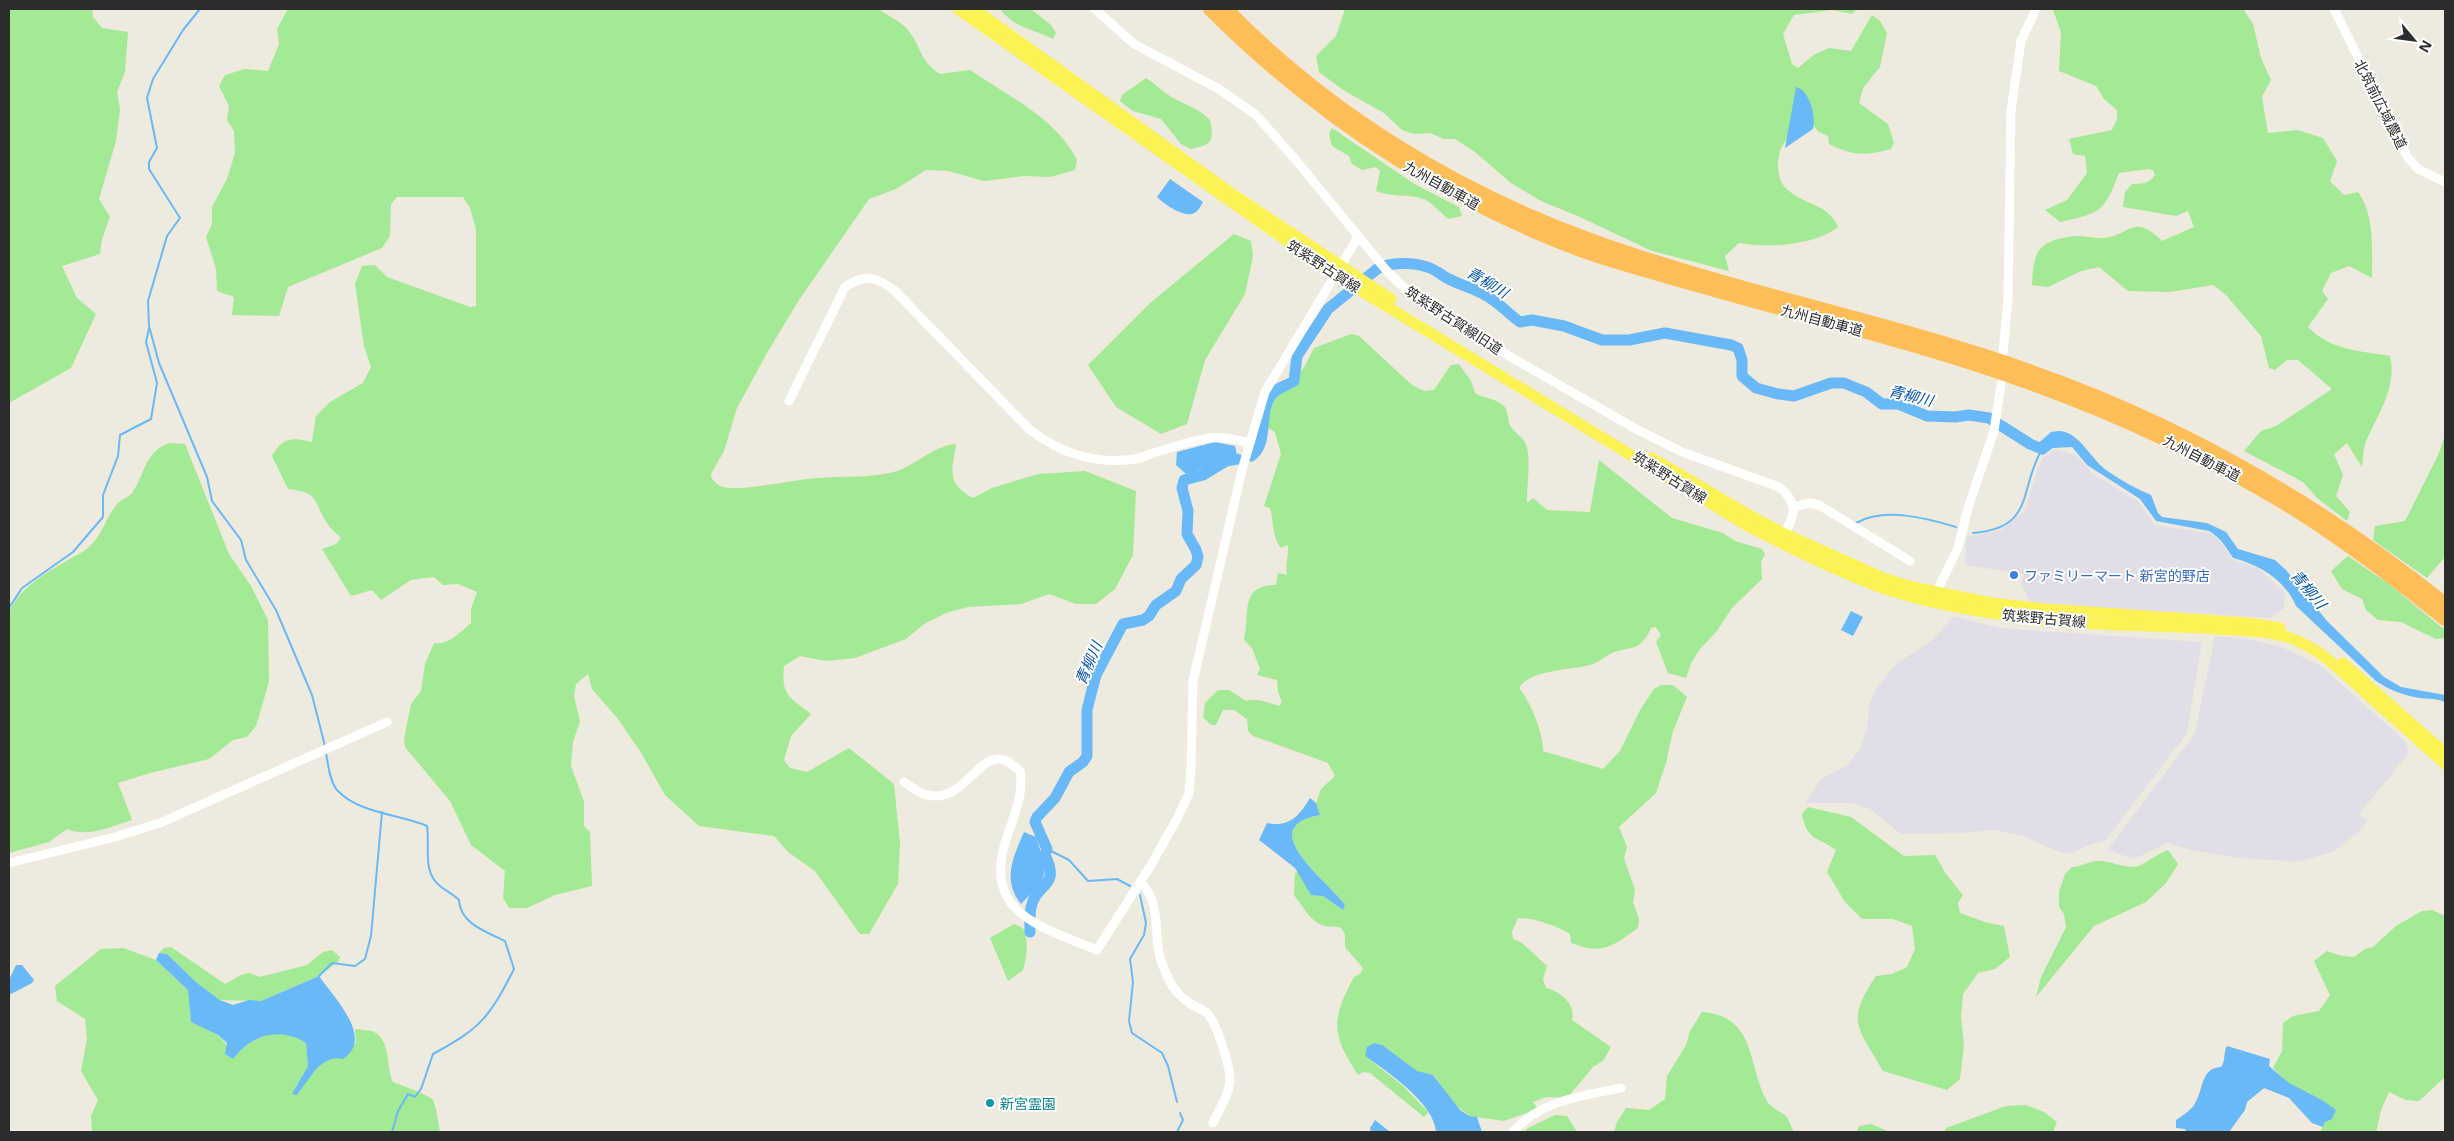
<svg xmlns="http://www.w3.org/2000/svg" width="2454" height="1141" viewBox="0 0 2454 1141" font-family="'Open Sans','Noto Sans JP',sans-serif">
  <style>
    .industrial { fill: #e2dee7 }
    .green { fill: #a3e996 }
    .water { fill: #69b9f8 }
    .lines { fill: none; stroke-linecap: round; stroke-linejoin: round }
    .stream { stroke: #69b9f8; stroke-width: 2 }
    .river { stroke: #69b9f8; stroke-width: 11 }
    .minor { stroke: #fff; stroke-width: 9 }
    .major { stroke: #fbf255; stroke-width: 11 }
    .highway { stroke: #ffbd58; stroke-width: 14 }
    .shop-dot { fill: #3f7fe0; stroke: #fff; stroke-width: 2 }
    .culture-dot { fill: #0f9aa8; stroke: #fff; stroke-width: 2 }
    .labels { text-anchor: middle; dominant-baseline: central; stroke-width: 4; stroke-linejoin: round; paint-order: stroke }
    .street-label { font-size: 14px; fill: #2c2c2c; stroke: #fff }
    .shop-label { font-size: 14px; fill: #366cbe; stroke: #fff; text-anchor: start }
    .culture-label { font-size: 14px; fill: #0d838f; stroke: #fff; text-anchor: start }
    .water-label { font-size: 15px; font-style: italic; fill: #0353a9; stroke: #fff }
  </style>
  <rect width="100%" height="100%" fill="#eeeadd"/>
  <!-- industrial -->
  <g class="industrial">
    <path d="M2055,449L2076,455L2092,473L2139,502L2155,525L2209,533L2218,539L2234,561L2257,567L2285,592L2284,608L2271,618L2031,604L2021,584L2023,574L1965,565L1967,537L2001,530L2025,510L2037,470L2042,459Z"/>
    <path d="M1954,616L1999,628L2202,642L2187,733L2105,841L2086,846L2070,854L2057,851L2023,836L1993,830L1962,833L1901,834L1870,809L1852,803H1805L1822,778L1846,766L1860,749L1867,729L1870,702L1876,689L1896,664L1931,641Z"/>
    <path d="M2215,636L2248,639L2282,647L2321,666L2406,742L2409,753L2359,814L2368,821L2358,832L2335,851L2298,862L2238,858L2190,850L2167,843L2134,859L2107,850L2195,733Z"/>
  </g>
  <!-- green -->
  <g class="green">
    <path d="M9,9H92L93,17L102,28L128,32L125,72L117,92L120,109L116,141L99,199L110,217L102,239L100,254L62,266L77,298L96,314L71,368L9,403Z"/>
    <path d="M288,9H879C888,17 900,20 908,30C922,47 919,61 940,74L970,70C1008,96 1056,118 1077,160L1075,170L1050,177L1024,176L984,181L948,171L926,170L896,189L869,199L799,300L767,353L737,408L724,451L711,474C711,480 717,485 723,487C741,492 796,479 818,478C842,476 867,478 890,473C914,468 931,446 956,444C952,472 946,483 973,498L992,488L1038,474L1085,471L1136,491L1133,555L1115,589L1096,604H1076L1049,594L1021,604L968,607L946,613L924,624L906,639L855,658L826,661L800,656L784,666C781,695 789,697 811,714L791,736L784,760L790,768L807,772L849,748L894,784L900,843L898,884L869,934H860L815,871L788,852L774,836L699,826L665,795L640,751L618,719L592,689L588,674L576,684L574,696L580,721L573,742L571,766L584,802V826L590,832L592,886L555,895L527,908H509L503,898L505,871L471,845L450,801L405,747L404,739L411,704L421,691L425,664L434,643C450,645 460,632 471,623V609L477,592L458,584L443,585L434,577L411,580L381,600L372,590L351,596L322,549L336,544L341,538C337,533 330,529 327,523C312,501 322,493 288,489L272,456C282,437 293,437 312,442L316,416L330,402L363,383L371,367L364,346L355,284L362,266L375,265L387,277L470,307L476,306V229L470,208L463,197H397L391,204L390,236L382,248L288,287L279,316L232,315L234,297L217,291L216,269L206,237L212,224V207L227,179L235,153L234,131L227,120L229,106L219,86L225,75L245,69L268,71L279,44L277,29Z"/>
    <path d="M1000,9H1031L1051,25L1056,33L1053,39C1034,29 1014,28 1000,9Z"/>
    <path d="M1345,9H1857L1852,14L1832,10L1794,15L1783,34L1792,64L1798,68L1815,54L1829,48L1851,51L1872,15L1880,21L1887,33L1880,67L1863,88L1859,103L1888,124L1894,143L1891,149C1866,156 1853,156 1829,144L1828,136L1819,132L1812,124C1805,128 1794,132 1788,138C1775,150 1774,180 1789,191C1807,206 1827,203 1838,227C1814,246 1767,248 1739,243L1725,256L1729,271L1652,251L1580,217L1541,201L1511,183L1475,152L1455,139H1444L1430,133L1414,134L1402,130L1384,113L1343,90L1319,72L1316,56L1336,36Z"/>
    <path d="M2243,9L2253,24L2261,58L2271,80L2262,97L2268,133L2297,130L2323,138L2337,161L2330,181L2344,195L2358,192C2375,214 2372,251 2372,278L2349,266L2331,273L2322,291L2328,299L2308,327C2330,350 2360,351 2390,356C2398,387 2376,417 2365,444C2363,451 2363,460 2362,467L2347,443L2334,454L2343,475L2336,496L2350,512L2347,521L2317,498L2303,482L2244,451L2261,431L2276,426L2332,389L2298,360H2287L2275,370L2269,368L2261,336L2225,294L2213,285L2170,292L2128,291L2099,267L2081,271L2048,287L2032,285C2033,249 2040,240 2076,236C2085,236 2095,239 2103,238C2130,236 2133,212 2162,241L2194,227L2188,211L2176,216L2123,207L2125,192L2132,184C2141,184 2149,184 2155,175L2153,170L2148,169L2119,173C2104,212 2101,213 2060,222L2045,210L2067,200L2087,173L2085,156L2073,154L2069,139L2112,130L2117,119V110L2104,99L2096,86L2059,71L2061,32L2053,10Z"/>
    <path d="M1146,78C1156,84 1165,94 1175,99C1188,106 1199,109 1210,120C1214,142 1213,144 1191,149L1181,144L1161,119L1133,111L1120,101L1122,95Z"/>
    <path d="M1332,128L1416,185L1459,207L1462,216L1448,219C1441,213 1432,202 1423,199C1408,193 1392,198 1376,191L1380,171L1376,167L1362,170L1352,164L1349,156L1332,146L1329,134Z"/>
    <path d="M1234,234L1251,241L1253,256L1245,294L1205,360L1187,424L1161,434L1116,407L1088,365L1150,303Z"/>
    <path d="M1351,334L1359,336L1412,385L1424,391L1434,390L1451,365L1459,364L1471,381L1475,393C1483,398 1492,398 1500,403C1510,408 1506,419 1511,427C1514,432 1521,436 1524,441C1533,454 1526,486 1527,503L1533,498L1547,510L1590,512L1599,460L1672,518L1723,533L1735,541L1762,549L1765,554L1761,562L1762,579L1732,608L1717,631L1700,649L1691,663L1686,678L1668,673L1656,642L1661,635L1656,627L1651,628C1641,651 1633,646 1614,652C1606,655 1600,662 1590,665C1572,670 1528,670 1519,688C1530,700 1544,735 1543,751L1603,769L1620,751L1640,710L1654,689L1661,685H1673L1687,697L1673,731L1666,763L1656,793L1619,827L1627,847L1624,858L1635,890L1633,902L1639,919L1638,928C1611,947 1603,955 1571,943L1570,934C1557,926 1534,918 1518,918L1512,932L1513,939L1522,943L1547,966L1543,979L1546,988C1560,991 1576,1004 1572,1020L1611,1047L1603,1061L1594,1066L1567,1098L1546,1097L1533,1102L1538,1109L1504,1121L1469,1116L1452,1102L1434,1075C1408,1076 1397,1049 1374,1043L1365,1056L1402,1085L1428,1112L1426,1115L1424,1117L1370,1073L1363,1072L1358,1075C1331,1034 1331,1020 1354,977L1360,974L1363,968L1345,947V934L1341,928C1335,925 1328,928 1322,925C1310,921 1302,905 1294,895L1295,873L1299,872L1304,883L1343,910L1345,905C1328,881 1252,827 1320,815L1316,803L1321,789L1335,776L1328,763L1253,736L1248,731L1247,719L1234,710H1223L1216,725H1211L1203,717L1205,703L1218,690H1229L1246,701C1256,697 1269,703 1279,706L1282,702L1278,692L1277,680L1257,675L1260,669L1252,648L1244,640C1250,614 1239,585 1276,585L1278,573L1287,575C1285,564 1289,556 1288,545L1281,548C1272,537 1274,522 1270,508L1264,506L1281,454L1275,432L1268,428L1265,416L1273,395C1295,385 1304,369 1314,348Z"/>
    <path d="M2445,435V557L2427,578L2373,540L2375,526L2405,521L2439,453Z"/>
    <path d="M169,443L185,444L229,554L251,586L268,620L269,682L256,726L247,737L233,740L209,759L150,773L118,783L132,820C113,826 87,838 67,829L49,842L9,853V612C21,587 44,574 68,560C75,556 84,552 90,546C103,534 106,517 117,504C122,498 130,498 134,490C146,470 145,453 169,443Z"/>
    <path d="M2348,556L2390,585L2445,630V638L2436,639L2401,622L2378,620L2366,610L2362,599L2342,589L2331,571Z"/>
    <path d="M1808,807L1851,817L1904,856L1935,855L1946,874L1963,895L1958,903L1960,913L1985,922L2004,926L2010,957L1995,969L1978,973L1963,994L1961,1017L1964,1045L1960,1079L1947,1090L1883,1071C1858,1027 1845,1022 1876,976L1892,974L1907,967L1915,949L1912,926L1893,919H1862L1845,902L1827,872L1836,850C1817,836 1807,841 1802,814Z"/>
    <path d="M2168,850L2178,864L2166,883L2146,902L2094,926L2036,997L2041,977L2066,927L2064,914L2059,907V892L2065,874L2072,867C2081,867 2089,861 2098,861C2112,860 2126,871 2141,865C2151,860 2157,854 2168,850Z"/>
    <path d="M2432,910L2445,916V1077L2419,1101L2406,1100L2389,1092L2381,1110L2376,1132H2320L2325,1122L2322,1100L2288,1083L2273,1068L2282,1051L2283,1023L2293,1016L2319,1011L2330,995L2314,961L2327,951L2342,956L2354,957L2365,949L2373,947L2396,926L2422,911Z"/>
    <path d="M1014,924L1023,928C1029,941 1027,956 1023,970L1008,981L990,938Z"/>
    <path d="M171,947L225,984L241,975L249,973L260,977L307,965L323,952L332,950L340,957L338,962L319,976L261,1001L220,1000L197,983L167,954L159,953L164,948Z"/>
    <path d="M123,948L156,960L188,990L191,1022C213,1032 224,1034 233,1059C246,1042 270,1029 292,1035C297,1036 302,1041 306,1043L308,1066L293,1094L325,1060L356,1043L355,1029C361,1030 370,1030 374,1032C391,1040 386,1068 393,1082C400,1085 430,1095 433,1100C437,1109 438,1122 440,1132H92L91,1116L98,1100L81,1071L87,1039L85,1019L57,1001L55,986L101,949Z"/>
    <path d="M1702,1012C1757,1016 1747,1066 1767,1101C1770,1107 1779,1111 1785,1115C1789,1119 1791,1127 1794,1132H1614L1617,1122L1626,1108L1649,1110L1665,1099L1667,1076L1686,1045L1690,1031Z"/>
    <path d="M2026,1105L2044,1112L2057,1122L2053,1132H1944L1946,1128L2006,1106Z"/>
    <path d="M1555,1115L1567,1116L1577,1132H1524L1528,1128Z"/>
    <path d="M1871,1124L1890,1132H1857L1859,1126Z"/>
  </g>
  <!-- water -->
  <g class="water">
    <path d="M1796,87C1810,90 1816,117 1813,129L1785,148Z"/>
    <path d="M1170,179L1203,202C1201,205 1199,210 1196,212C1186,220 1164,204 1157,197Z"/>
    <path d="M2058,431C2080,431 2091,461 2109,472C2122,481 2137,489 2151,495L2158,513L2162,517L2207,523L2226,532L2238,549L2275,560L2286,570L2327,621L2384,677L2401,687L2445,695V702C2433,697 2425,700 2414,697C2400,694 2388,689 2376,681L2296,606C2285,580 2260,565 2233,558C2226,547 2221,538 2209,531L2156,521L2140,499L2087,465L2072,447L2053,448L2043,455L2033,448L2051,432Z"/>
    <path d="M1215,442L1235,446L1237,455C1218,459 1205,471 1186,474L1176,465L1177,452Z"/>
    <path d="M1851,611L1863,617L1853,636L1841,630Z"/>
    <path d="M1310,798L1316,803L1320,815C1252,827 1328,881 1345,905L1343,910L1323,896L1311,895L1295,868L1259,840L1267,823C1289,828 1300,815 1310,798Z"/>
    <path d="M1024,832L1036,837C1049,877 1050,874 1021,904C1002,880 1013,857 1024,832Z"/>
    <path d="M159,953L167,954L197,983L220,1000L233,1005L249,1000L261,1001L319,976C334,998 375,1038 343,1059C321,1054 310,1079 297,1095L292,1094L308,1066L306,1043C280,1026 251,1035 233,1059L225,1054L227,1043L218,1035L191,1022L188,990L156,960Z"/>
    <path d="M16,965H22L34,980L32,983L9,995V980Z"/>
    <path d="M1374,1043L1382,1045L1417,1071L1433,1075L1460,1110L1469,1116L1477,1117L1482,1132H1436C1434,1103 1388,1072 1365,1056L1367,1047Z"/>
    <path d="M2227,1046L2270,1059L2269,1066L2289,1083L2322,1100L2336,1110L2332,1119L2325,1122L2323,1127L2312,1123L2289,1098L2264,1088L2247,1102L2245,1110L2229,1132H2186L2185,1129L2176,1128V1120C2182,1116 2190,1111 2194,1105C2204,1090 2200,1068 2221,1067C2226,1060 2223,1053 2227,1046Z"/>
    <path d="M1375,1120L1390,1132H1371L1370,1128Z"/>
  </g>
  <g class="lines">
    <!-- stream -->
    <g class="stream">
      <path d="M200,9L183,30L153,79L147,98L157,148L149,162V169L180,218L167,236L148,301L149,326L159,363L207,477L212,501L241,540L246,560L276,610L312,695L325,746"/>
      <path d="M1856,523C1885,507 1926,518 1956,527"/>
      <path d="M1973,533C2034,528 2019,492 2040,453"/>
      <path d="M9,608L22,588L73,552L103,517V495L118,456L120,435L151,419L157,383L146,342L149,328"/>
      <path d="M326,753C328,764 330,782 337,790C359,814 400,814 427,826C430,847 422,872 440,886C446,891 453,894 459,900C460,924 487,932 505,941L514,969C489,1018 481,1028 433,1054L421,1089L415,1097L408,1094L398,1111L392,1132"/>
      <path d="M1047,849L1069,860L1088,881L1117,879L1130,886"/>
      <path d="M1140,895L1146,923L1144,935L1130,959L1133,982L1129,1021L1132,1033L1162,1053L1168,1066L1177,1102"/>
      <path d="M319,976L332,963L355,966L365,959L371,936L382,812"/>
      <path d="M1177,1132L1183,1120L1180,1113"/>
    </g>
    <!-- river -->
    <g class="river">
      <path d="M1251,456C1270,444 1257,409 1273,393C1277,388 1288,385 1294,381L1297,356L1328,309L1377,269C1390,262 1413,262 1427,267C1436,269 1443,277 1451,280C1465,287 1481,290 1493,300C1503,307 1510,315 1520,322L1532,320L1564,326L1602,340H1629L1665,333L1731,345L1738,348L1742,360V376L1756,388L1778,394L1794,396L1831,383H1844L1866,392L1882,404H1898L1927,416L1955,417L1969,415L1989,418L2030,444L2042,449L2045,445"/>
      <path d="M1030,932C1030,923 1029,912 1032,904C1037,883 1061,887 1045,855L1047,849L1035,822L1037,817L1055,798L1069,772L1083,762L1087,756V710L1091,694L1096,675L1123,624L1143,620L1149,616L1156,605L1176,591L1181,579L1196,565L1198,557L1196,550L1187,534L1188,511L1182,488L1184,480L1203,475L1226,461L1237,459"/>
    </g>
    <!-- minor -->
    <g class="minor">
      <path d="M1095,9L1134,44L1219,89L1256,115L1295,159L1386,270L1413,297L1509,356L1636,429L1682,452L1779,487C1801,505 1794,516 1782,538"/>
      <path d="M2334,9L2408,158L2418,169L2445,182"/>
      <path d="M2003,353L2008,299L2011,111L2021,41L2036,9"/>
      <path d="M789,401L845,287C865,274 875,276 894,290L1029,429C1059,453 1096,465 1135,459C1141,458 1147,455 1153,453C1193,442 1207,431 1249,443"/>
      <path d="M1793,507L1810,503L1819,505L1910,561"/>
      <path d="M1936,593L1958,548L1968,508L1994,431L2001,384"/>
      <path d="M904,782C910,786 917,792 924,794C960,806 974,761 997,759C1006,758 1014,766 1020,771C1024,795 1014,815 1007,837C980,913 1042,927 1097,950L1151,865L1178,817L1189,793L1191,768L1193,681L1242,470L1265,392L1358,237"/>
      <path d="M9,863L115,837L160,823L387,722"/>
      <path d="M1140,883C1162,898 1153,939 1161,961C1168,979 1174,994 1191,1004C1196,1007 1202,1009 1207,1013C1216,1021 1231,1069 1230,1081C1229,1095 1219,1110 1213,1123"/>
      <path d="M1513,1132C1540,1100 1583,1096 1621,1088"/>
    </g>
    <!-- major -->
    <g class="major">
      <path d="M958,9L1335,275L1746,525C1789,547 1832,569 1877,586C1924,603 1976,611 2025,618C2083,626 2144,625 2203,628C2227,630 2252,630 2275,634C2295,637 2313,648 2329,660L2445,764"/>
      <path d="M974,9L1231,193L1391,299"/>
      <path d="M1652,458L1749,515L1785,534L1883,578L1912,587L1991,603L2045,609L2247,623L2280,628"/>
      <path d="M2343,663L2445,753"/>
    </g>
    <!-- highway -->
    <g class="highway">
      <path d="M1210,9C1316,115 1442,198 1583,251C1620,264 1659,274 1697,285C1807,317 1919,343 2027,382C2117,414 2204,455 2286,504C2342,538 2394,578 2445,619"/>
      <path d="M1226,9C1329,114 1458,193 1596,242C1739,293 1889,321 2032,372C2183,425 2321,505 2445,604"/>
    </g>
  </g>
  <!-- markers -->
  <circle class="shop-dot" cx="2014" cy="575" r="5"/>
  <circle class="culture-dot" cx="990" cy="1103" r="5"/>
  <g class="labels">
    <!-- street labels -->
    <g class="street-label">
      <text transform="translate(2381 104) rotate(63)">北筑前広域農道</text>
      <text transform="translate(1442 185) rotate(29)">九州自動車道</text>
      <text transform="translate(1324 266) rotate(33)">筑紫野古賀線</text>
      <text transform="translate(1454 320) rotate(33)">筑紫野古賀線旧道</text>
      <text transform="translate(1822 320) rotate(15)">九州自動車道</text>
      <text transform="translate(2202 458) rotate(27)">九州自動車道</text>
      <text transform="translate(1670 477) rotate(32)">筑紫野古賀線</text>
      <text transform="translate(2044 618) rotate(5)">筑紫野古賀線</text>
    </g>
    <!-- shop labels -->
    <g class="shop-label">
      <text x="2024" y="575">ファミリーマート 新宮的野店</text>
    </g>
    <!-- culture labels -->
    <g class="culture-label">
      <text x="1000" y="1103">新宮霊園</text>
    </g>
    <!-- water labels -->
    <g class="water-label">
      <text transform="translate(1488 282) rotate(31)">青柳川</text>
      <text transform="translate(1911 395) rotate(14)">青柳川</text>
      <text transform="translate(2309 589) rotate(50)">青柳川</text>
      <text transform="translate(1088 663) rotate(-67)">青柳川</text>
    </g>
  </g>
  <!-- border -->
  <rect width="2454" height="1141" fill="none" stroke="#2c2c2c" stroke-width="20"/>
  <!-- north arrow -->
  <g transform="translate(2414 40) rotate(119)" stroke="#ffffff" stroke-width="4" paint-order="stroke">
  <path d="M0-4L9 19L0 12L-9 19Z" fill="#2c2c2c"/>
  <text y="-8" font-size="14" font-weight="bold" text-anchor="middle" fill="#2c2c2c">N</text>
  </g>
</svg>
